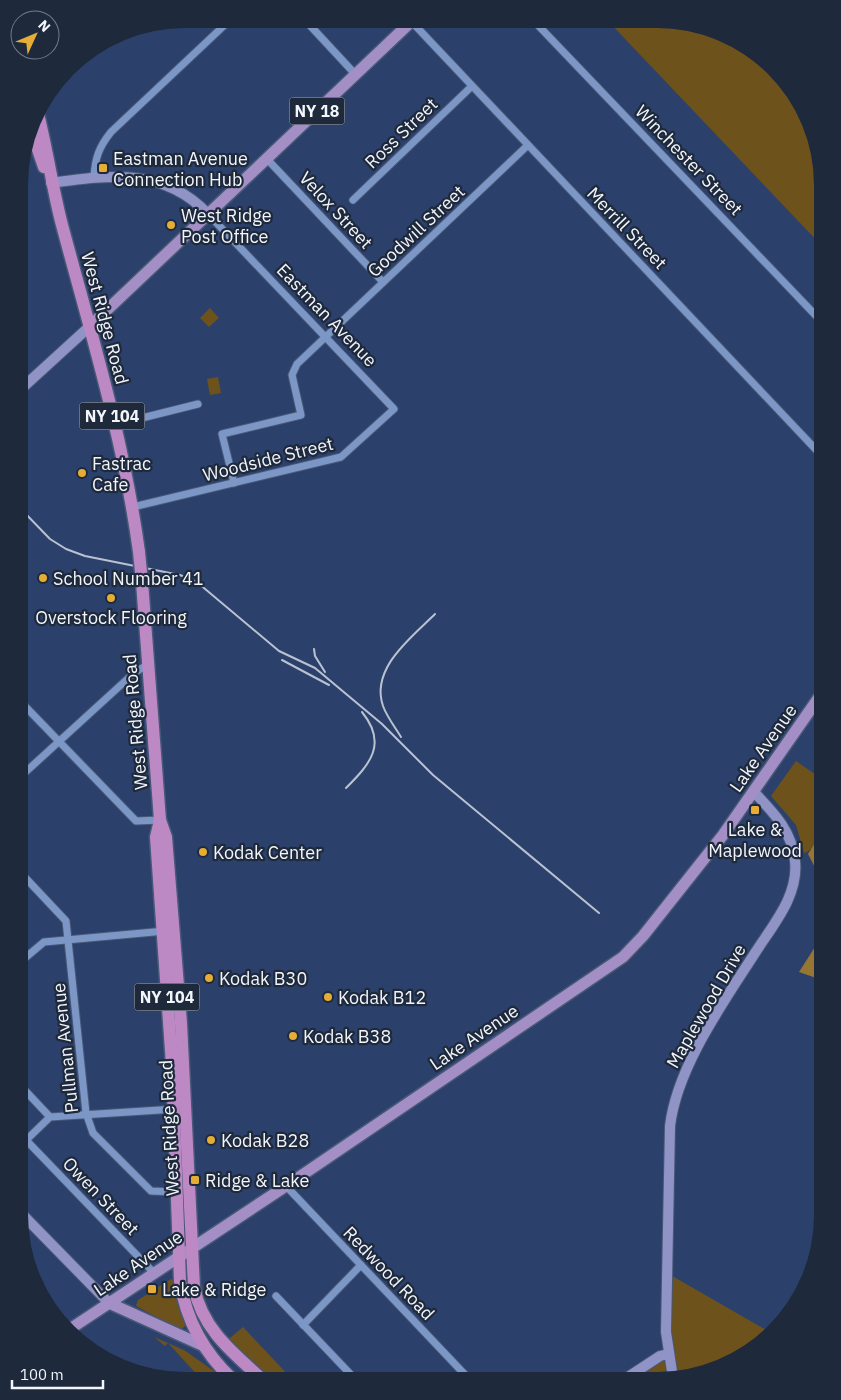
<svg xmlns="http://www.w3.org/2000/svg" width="841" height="1400" viewBox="0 0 841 1400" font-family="'IBM Plex Sans',sans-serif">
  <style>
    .green { fill: #6d521b }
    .forest { fill: #977532 }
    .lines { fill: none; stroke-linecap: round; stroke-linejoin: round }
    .street-casing { stroke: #485877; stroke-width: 9 }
    .secondary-casing { stroke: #485877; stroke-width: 12 }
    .primary-casing { stroke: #485877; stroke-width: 14 }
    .highway-casing { stroke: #485877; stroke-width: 15 }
    .street { stroke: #7c97c6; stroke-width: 7 }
    .secondary { stroke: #9093c6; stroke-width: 10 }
    .primary { stroke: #a38fc5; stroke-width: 11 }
    .highway { stroke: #bd89c5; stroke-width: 12 }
    .rail { stroke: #bac2d2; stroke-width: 2 }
    .highway-bridge-casing { stroke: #485877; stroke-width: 15; stroke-linecap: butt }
    .highway-bridge { stroke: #bd89c5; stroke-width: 12 }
    .poi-dot { fill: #e5ad35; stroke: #1e293c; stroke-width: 2 }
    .labels { text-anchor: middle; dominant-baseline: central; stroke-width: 4.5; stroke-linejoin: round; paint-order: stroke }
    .shield { fill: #1e293c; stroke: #b2b8c1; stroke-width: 1 }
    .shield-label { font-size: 16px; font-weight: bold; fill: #f2f5fa }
    .street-label { font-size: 18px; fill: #f2f5fa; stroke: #1e293c }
    .poi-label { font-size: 18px; fill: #f2f5fa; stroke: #1e293c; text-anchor: start }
  </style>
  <rect width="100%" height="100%" fill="#2b416b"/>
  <!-- green -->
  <g class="green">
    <path d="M607,20H678L758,53L810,121L822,185V246Z"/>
    <path d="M210,308L219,318L209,327L200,318Z"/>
    <path d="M218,377L221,393L210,395L207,379Z"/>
    <path d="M796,761L822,779C822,799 828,846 804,853L796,825L771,796Z"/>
    <path d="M200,1268C202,1275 201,1284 203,1291C206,1308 215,1329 230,1338L243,1327L293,1380H269C228,1343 205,1327 200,1268Z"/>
    <path d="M667,1273L768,1331L720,1369L657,1381H622L668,1353Z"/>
    <path d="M171,1279L174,1280L186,1325L183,1328L179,1329L136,1306L138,1300Z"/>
    <path d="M154,1337L184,1350L221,1376L220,1380H202L168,1343L165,1346Z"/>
  </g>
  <!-- forest -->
  <g class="forest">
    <path d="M822,832V881L808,854Z"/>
    <path d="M822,936V980L799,972Z"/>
  </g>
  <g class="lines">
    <!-- street casing -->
    <g class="street-casing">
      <g id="street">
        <path d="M304,19L356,75"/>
        <path d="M410,20L822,456"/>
        <path d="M533,20L822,322"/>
        <path d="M267,159L383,282"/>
        <path d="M94,177C95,158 99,147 111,132L231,19"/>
        <path d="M353,200L471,87"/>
        <path d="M114,425L198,404"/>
        <path d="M234,483L222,434L301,415L292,375L297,364L527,146"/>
        <path d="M133,507L341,457L394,409L208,214"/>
        <path d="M19,700L136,821L160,820"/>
        <path d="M19,778L134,673L147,665"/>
        <path d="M19,871L66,921L86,1113L93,1133L151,1191L176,1192"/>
        <path d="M19,963L44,942L165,931"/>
        <path d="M19,1084L50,1117"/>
        <path d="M26,1140L154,1273"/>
        <path d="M19,1147L50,1117L176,1109"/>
        <path d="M286,1186L471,1381"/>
        <path d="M276,1296L356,1380"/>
        <path d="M303,1325L361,1265"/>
        <path d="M81,1344L85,1347"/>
      </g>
    </g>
    <!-- secondary casing -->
    <g class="secondary-casing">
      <g id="secondary">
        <path d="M51,183C109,175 164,167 208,214"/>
        <path d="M20,390L89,327"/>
        <path d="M19,1211L109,1303"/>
        <path d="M673,1378L666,1332L670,1126C677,1067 723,1003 755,953C772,926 799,896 795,861C792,831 774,813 754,792"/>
        <path d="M622,1381L660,1356L668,1354"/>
      </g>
    </g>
    <!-- primary casing -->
    <g class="primary-casing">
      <g id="primary">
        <path d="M89,327L414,19"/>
        <path d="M109,1303L204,1346"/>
        <path d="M70,1329L286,1186L623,957L643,936L723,835L822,693"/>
      </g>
    </g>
    <!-- highway casing -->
    <g class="highway-casing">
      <g id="highway">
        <path d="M37,110C47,148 52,187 62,225C91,333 124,441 139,552"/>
        <path d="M31,129L44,167"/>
        <path d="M142,582L160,820L166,837L181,1023L194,1287C202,1329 233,1353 263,1380"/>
        <path d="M160,820L156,837L172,1065L180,1281C186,1320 204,1353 233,1380"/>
      </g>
    </g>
    <!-- street -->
    <use href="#street" class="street"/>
    <!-- secondary -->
    <use href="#secondary" class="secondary"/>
    <!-- primary -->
    <use href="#primary" class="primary"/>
    <!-- highway -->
    <use href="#highway" class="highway"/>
    <!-- rail -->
    <g class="rail">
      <path d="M20,508L50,539L66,549L85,556L180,575L198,583L279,651L315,668L382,724L433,775L599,913"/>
      <path d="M314,649L315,656L325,672"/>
      <path d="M282,660L329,685"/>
      <path d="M401,737C395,727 387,717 383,706C370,668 412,637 435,614"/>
      <path d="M346,788C370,764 388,744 362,712"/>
    </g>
    <!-- highway-bridge casing -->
    <g class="highway-bridge-casing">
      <path id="highway-bridge" d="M139,552L142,582"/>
    </g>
    <!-- highway-bridge -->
    <use href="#highway-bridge" class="highway-bridge"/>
  </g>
  <!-- markers -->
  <g class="poi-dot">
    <rect x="98" y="163" width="10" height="10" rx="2.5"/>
    <circle cx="171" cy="225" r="5"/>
    <circle cx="82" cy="473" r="5"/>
    <circle cx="43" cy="578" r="5"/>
    <circle cx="111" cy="598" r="5"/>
    <rect x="750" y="805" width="10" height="10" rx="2.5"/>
    <circle cx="203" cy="852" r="5"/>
    <circle cx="209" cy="978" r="5"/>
    <circle cx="328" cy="997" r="5"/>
    <circle cx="293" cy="1036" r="5"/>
    <circle cx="211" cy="1140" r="5"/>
    <rect x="190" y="1175" width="10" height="10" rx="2.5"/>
    <rect x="147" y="1284" width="10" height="10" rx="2.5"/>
  </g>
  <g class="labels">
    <!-- shield labels -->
    <g class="shield">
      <rect x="289.5" y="97.5" width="55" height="27" rx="4"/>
      <rect x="79.5" y="402.5" width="65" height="27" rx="4"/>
      <rect x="134.5" y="983.5" width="65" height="27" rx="4"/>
    </g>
    <g class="shield-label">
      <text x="317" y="111">NY 18</text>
      <text x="112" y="416">NY 104</text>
      <text x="167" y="997">NY 104</text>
    </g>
    <!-- street labels -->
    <g class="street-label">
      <text transform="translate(401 133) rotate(-44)">Ross Street</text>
      <text transform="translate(689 160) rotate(46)">Winchester Street</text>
      <text transform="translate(336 210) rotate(47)">Velox Street</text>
      <text transform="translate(627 228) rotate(46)">Merrill Street</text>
      <text transform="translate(416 231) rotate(-43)">Goodwill Street</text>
      <text transform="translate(327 315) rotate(46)">Eastman Avenue</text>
      <text transform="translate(105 318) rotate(75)">West Ridge Road</text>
      <text transform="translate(268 459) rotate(-14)">Woodside Street</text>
      <text transform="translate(135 722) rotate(-95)">West Ridge Road</text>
      <text transform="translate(763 748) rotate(-55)">Lake Avenue</text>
      <text transform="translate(706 1006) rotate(-60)">Maplewood Drive</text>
      <text transform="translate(474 1037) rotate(-34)">Lake Avenue</text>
      <text transform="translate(65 1048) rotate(-96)">Pullman Avenue</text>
      <text transform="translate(169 1128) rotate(-93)">West Ridge Road</text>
      <text transform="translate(101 1196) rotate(46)">Owen Street</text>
      <text transform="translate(138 1263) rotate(-34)">Lake Avenue</text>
      <text transform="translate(389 1273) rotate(46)">Redwood Road</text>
    </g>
    <!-- poi labels -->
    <g class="poi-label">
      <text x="113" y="158">Eastman Avenue<tspan x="113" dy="21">Connection Hub</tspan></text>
      <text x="181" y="215">West Ridge<tspan x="181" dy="21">Post Office</tspan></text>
      <text x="92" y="463">Fastrac<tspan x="92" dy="21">Cafe</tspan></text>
      <text x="53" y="578">School Number 41</text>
      <text x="111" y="617" text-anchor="middle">Overstock Flooring</text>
      <text x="755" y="829" text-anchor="middle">Lake &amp;<tspan x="755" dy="21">Maplewood</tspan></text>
      <text x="213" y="852">Kodak Center</text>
      <text x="219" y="978">Kodak B30</text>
      <text x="338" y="997">Kodak B12</text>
      <text x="303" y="1036">Kodak B38</text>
      <text x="221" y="1140">Kodak B28</text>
      <text x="205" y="1180">Ridge &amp; Lake</text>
      <text x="162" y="1289">Lake &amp; Ridge</text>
    </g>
  </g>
  <!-- crop -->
  <path d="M0 0H841V1400H0ZM185 28H657A157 157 0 0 1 814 185V1215A157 157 0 0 1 657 1372H185A157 157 0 0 1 28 1215V185A157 157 0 0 1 185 28Z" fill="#1e293c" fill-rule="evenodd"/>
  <!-- north arrow -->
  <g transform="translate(35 35) rotate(46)"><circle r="24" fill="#1e293c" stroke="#737b88"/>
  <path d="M0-4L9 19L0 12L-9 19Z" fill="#e5ad35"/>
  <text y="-8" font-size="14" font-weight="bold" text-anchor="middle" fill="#f2f5fa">N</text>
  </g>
  <!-- scale -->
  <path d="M12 1380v8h91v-8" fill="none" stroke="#f2f5fa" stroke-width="2.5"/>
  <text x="20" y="1380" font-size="15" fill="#f2f5fa" stroke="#1e293c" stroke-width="4" paint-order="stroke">100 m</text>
</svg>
